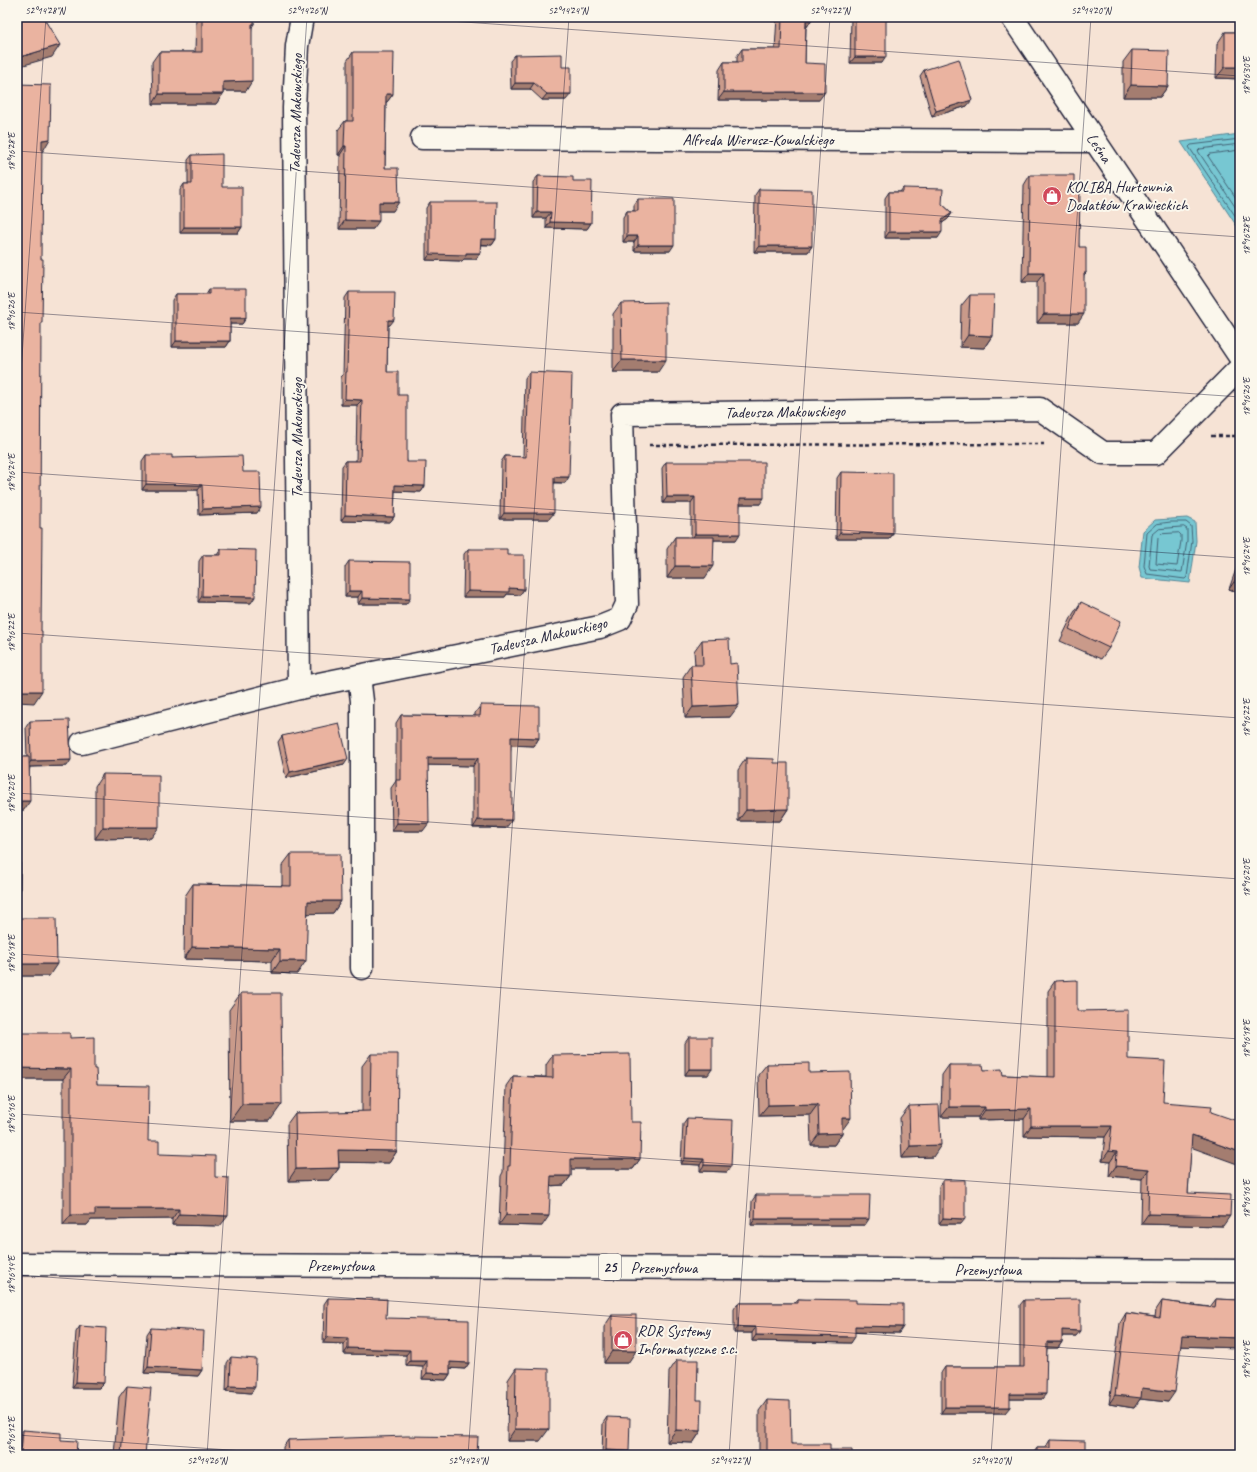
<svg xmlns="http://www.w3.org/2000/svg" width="1257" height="1472" viewBox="0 0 1257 1472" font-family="Caveat,sans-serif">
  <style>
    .water { fill: #77c7d2; stroke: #558596 }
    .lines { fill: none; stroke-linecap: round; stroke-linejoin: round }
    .shore { stroke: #446477; stroke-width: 1 }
    .minor-casing { stroke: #22223b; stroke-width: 25 }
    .major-casing { stroke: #22223b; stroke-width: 25 }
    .path { stroke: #22223b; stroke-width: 2.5; stroke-dasharray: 4 3; stroke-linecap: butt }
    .minor { stroke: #fbf7ec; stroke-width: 22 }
    .major { stroke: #fbf7ec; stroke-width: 22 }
    .wall { fill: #c99a8a; stroke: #22223b }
    .shaded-wall { fill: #a47d70; stroke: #22223b }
    .building { fill: #eab3a0; stroke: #22223b }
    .ticks { fill: none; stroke: #22223b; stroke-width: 1; stroke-opacity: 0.45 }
    .labels { text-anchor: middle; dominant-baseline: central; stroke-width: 4; stroke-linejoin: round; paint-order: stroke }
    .shield { fill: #fbf7ec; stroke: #636270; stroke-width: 1 }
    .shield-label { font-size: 15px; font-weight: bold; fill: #22223b }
    .street-label { font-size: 16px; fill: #22223b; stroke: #fbf7ec }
    .poi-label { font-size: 16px; fill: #22223b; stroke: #fbf7ec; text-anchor: start }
    .neatline { fill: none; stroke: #22223b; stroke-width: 1.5 }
    .ticks-label { font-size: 10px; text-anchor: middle; fill: #22223b }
  </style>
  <rect width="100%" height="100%" fill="#f6e3d5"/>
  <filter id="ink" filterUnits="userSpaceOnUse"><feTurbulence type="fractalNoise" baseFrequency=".025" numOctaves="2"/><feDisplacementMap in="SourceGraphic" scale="8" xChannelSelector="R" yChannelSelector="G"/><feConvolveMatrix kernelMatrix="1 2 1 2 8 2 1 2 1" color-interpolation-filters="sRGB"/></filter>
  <g filter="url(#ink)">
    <!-- water -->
    <g class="water">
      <path d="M1240,134V231L1181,142Z"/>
      <path d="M1187,518L1195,522L1196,541L1190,583L1142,578L1139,567L1143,531L1155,520Z"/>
    </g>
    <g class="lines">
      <!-- shore -->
      <g class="shore">
        <path d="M1240,139L1191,145L1189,147L1240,223"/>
        <path d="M1240,144L1200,149L1198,151L1240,214"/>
        <path d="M1240,150L1210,154L1208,156L1240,204"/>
        <path d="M1171,522H1186L1191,526L1192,541L1187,577L1185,579L1147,574L1144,566L1147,533L1157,524Z"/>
        <path d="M1184,527L1187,529V541L1182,572L1150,569L1149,566L1152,535L1159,529Z"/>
        <path d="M1179,533L1181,535V541L1177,566L1156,564L1158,538L1162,534Z"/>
      </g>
      <!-- minor casing -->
      <g class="minor-casing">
        <g id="minor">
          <path d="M1012,17L1240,357"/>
          <path d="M422,138L1094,141"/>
          <path d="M359,676L362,701V968"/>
          <path d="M299,688L294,108L297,46L302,17"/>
          <path d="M82,743L299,688L600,627L620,619L627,604L622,414L1040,409L1103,453H1156L1240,368"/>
        </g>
      </g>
      <!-- major casing -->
      <g class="major-casing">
        <path id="major" d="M17,1264L1240,1271"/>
      </g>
      <!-- path -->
      <g class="path">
        <path d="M1211,436H1240"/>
        <path d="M649,445L1044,444"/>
      </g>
      <!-- minor -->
      <use href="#minor" class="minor"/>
      <!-- major -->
      <use href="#major" class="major"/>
    </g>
    <!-- wall -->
    <g class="wall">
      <path d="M196,17H254V24L252,27L246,91H223V94L216,104H153L152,62L159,52H195Z"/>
      <path d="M777,17H811V21L806,28L805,63L819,100H718L719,70L724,62H737V56L742,49H775Z"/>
      <path d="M851,17H886L882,63H850Z"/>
      <path d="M1225,32H1240V79L1216,78L1217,44Z"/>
      <path d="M1132,50L1168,86L1160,97H1123V62Z"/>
      <path d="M353,52L393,94L387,102H386L385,168L393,211H379L373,229H339L340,155H338V130L345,121H347V61Z"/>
      <path d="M515,55L566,100H542L530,89H511L510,61Z"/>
      <path d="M924,70L967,106L932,117L920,76Z"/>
      <path d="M192,155L222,187L242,227L238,233H180V190L184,184H188V160Z"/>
      <path d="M1030,175L1074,191L1079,247L1086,273L1084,275L1078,323H1037V282H1022L1024,185Z"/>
      <path d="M538,176L573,181L591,223L587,229L546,228V218H533V182Z"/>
      <path d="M903,188L942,204L952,213L948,219L942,223L938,238H885V198L889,192H900Z"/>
      <path d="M759,189L812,246L808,252H754L755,195Z"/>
      <path d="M638,199L670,251H634V242H623V217L627,211H634V205Z"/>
      <path d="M430,202L496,239L492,245H480L476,259H464L462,261L426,260V208Z"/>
      <path d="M209,289L246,318L242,324H230V341L226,347H172V300L176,294H206Z"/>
      <path d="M349,292L390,325H388L387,372L398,395L407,462L425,486L421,492L395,491L394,517L390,522L341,521L342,466L346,461H356L357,405H341V377L343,375L345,298Z"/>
      <path d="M970,295L992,336L984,348L960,347L961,306Z"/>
      <path d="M621,303L658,372H613V314Z"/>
      <path d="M529,372L565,483H554L549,519H500L501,462L505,456L523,457L525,378Z"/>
      <path d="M146,455L172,458L243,472L257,513L199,515L198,490H142V461Z"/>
      <path d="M666,462L760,504H740L736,540H714L705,578H667V549L675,537H691V503H663L662,468Z"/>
      <path d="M841,472L893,534L889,539H836L837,478Z"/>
      <path d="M221,549L251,603L198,602L199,561L203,555H217Z"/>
      <path d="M468,549L507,555L524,589L520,595L507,594L505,597H463L464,554Z"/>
      <path d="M1240,558V593L1229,589Z"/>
      <path d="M349,561L406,604H358V597H345V567Z"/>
      <path d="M1081,602L1109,648L1101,659L1060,641L1073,614Z"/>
      <path d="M702,640L730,664V717L685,718L683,677L691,665H695L694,651Z"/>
      <path d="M481,705L539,738L534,746L511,745L506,828H473V766L428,765L423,831H392L391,788L396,781V723L401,715L475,716V713Z"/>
      <path d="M30,721L67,766L30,767L24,810H21L17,757H27L26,727Z"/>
      <path d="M282,736L344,765L286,778L278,742Z"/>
      <path d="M746,758L774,763L788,809L780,821H738V770Z"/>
      <path d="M103,774L151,838L95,839V786Z"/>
      <path d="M291,854L341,901L333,913H308L297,974L272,973V961L184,959L185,896L193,884L282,886V866Z"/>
      <path d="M18,918L49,976H17V920Z"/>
      <path d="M1055,981L1077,1011L1128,1059L1163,1102L1191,1147L1188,1193L1223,1226L1141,1224L1142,1179L1109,1176L1110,1162L1102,1161L1105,1137L1024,1136V1119L978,1120V1117H941L942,1075L949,1065L984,1070L1003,1075L1048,1077V991Z"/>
      <path d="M241,993L270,1121H230L229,1010Z"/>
      <path d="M17,1033L70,1038L94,1069L97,1085L159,1154L215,1177L220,1226L172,1225V1219L91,1220L87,1225H63V1079H17Z"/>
      <path d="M689,1037L708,1075H685V1043Z"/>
      <path d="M371,1054L397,1151L389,1163L339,1162V1168L330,1180L288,1181L287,1124L295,1113L362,1112V1066Z"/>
      <path d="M553,1055L631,1122L640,1159L633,1169H571V1176L564,1185L550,1186L542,1226L499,1225L501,1176L503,1172L506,1086L513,1076L546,1077V1065Z"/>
      <path d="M767,1064L809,1073L843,1129H842V1133L834,1145H811L810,1115L759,1116L758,1075Z"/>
      <path d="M909,1106L933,1157L902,1158L900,1118Z"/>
      <path d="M687,1118L727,1172L700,1171V1165L681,1164L683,1124Z"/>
      <path d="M943,1180L961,1224H939V1186Z"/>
      <path d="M756,1195L865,1225H751L752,1201Z"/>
      <path d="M328,1298L386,1318L469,1363L465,1369L450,1368V1374L446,1380L422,1379L423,1367L406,1366V1355L344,1354V1344L323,1343L324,1304Z"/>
      <path d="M798,1299L856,1303L899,1333L855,1332L851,1343L752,1341V1333H734V1309L738,1303H795Z"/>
      <path d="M1216,1299L1240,1300V1348L1180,1346L1168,1402L1140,1399L1134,1408L1109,1404L1120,1323L1126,1313L1155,1317L1156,1310L1162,1301L1210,1307Z"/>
      <path d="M1024,1300L1076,1336H1062V1342L1058,1348H1047L1042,1399H1010L1005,1413H941V1373L945,1367H1020V1305Z"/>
      <path d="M612,1315L628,1363H604V1327Z"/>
      <path d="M80,1326L99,1388H72L76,1332Z"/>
      <path d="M151,1328L202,1370L198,1376L144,1373L147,1334Z"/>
      <path d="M231,1357L251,1393L226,1391L227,1363Z"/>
      <path d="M677,1360L697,1400L701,1431L693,1443L667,1442L669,1372Z"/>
      <path d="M516,1368L540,1441H507L508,1380Z"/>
      <path d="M127,1386L145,1455H114L119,1397Z"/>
      <path d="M767,1400L791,1444L830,1450L852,1455H691L692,1453L759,1455V1411Z"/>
      <path d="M607,1417L626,1455H602L603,1423Z"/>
      <path d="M23,1430L61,1440L76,1455H17V1439Z"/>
      <path d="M288,1440L477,1455H283V1447Z"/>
      <path d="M1050,1440L1085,1455H1032L1037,1448H1045Z"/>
    </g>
    <!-- shaded-wall -->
    <g class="shaded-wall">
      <path d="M806,20L811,21L806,28Z"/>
      <path d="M60,45L52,57L17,67V58Z"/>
      <path d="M855,57H886L882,63H850Z"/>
      <path d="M1225,67H1240V79L1216,78Z"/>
      <path d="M252,81L246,91H216L223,82Z"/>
      <path d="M515,83H534L530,89H511Z"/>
      <path d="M1131,85L1168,86L1160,97H1123Z"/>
      <path d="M724,92H825L819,100H718Z"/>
      <path d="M159,94H223L216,104H153Z"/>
      <path d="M386,94H393L387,102H380Z"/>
      <path d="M547,94H571L566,100H542Z"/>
      <path d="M972,100L967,106L932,117L936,111Z"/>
      <path d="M50,139L43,151H34L42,140Z"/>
      <path d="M344,146H346L340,155H338Z"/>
      <path d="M379,202H399L393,211H372Z"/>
      <path d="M537,212H551L546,218H533Z"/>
      <path d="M952,213L948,219L938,226L942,220Z"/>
      <path d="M345,220L379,221L373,229H339Z"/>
      <path d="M550,222L591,223L587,229L546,228Z"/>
      <path d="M184,227H242L238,233H180Z"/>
      <path d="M889,232H942L938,238H885Z"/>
      <path d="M627,236H638L634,242H623Z"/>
      <path d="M481,239H496L492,245L476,244Z"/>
      <path d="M638,245H674L670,251H634Z"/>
      <path d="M759,246H812L808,252H754Z"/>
      <path d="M466,253H480L476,259H464L462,261L426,260L430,254Z"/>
      <path d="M1029,273H1044L1037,282H1022Z"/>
      <path d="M1044,314H1084L1078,323H1037Z"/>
      <path d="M230,318H246L242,324H226Z"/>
      <path d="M388,320H394L390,325L384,326Z"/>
      <path d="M968,335L992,336L984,348L960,347Z"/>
      <path d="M176,341H230L226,347H172Z"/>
      <path d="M622,360H666L658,372H613Z"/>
      <path d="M345,399L362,400L357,405H341Z"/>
      <path d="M554,477H569L565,483L550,482Z"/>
      <path d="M146,484L202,485L198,490H142Z"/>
      <path d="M395,485L425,486L421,492L391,491Z"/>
      <path d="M667,497H695L691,503H663Z"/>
      <path d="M740,498H764L760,504H736Z"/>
      <path d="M261,507L257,513L199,515L203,509Z"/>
      <path d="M504,513H554L549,519H500Z"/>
      <path d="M345,515L394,517L390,522L341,521Z"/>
      <path d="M840,533L893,534L889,539H836Z"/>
      <path d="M695,534H740L736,540H691Z"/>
      <path d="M675,566H713L705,578H667Z"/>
      <path d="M1234,582L1240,584V593L1229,589Z"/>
      <path d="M509,588L524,589L520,595L507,594L505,597H463L468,591Z"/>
      <path d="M349,591H362L358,597H345Z"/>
      <path d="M202,596L255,597L251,603L198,602Z"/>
      <path d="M362,598L410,599L406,604H358Z"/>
      <path d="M17,691H42L34,703L17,702Z"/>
      <path d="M739,705L730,717L685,718L693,707Z"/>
      <path d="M511,737L539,738L534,746L505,745Z"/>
      <path d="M428,758H478L473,766L423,765Z"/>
      <path d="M348,759L344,765L286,778L290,772Z"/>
      <path d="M71,760L67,766L27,767L31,761Z"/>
      <path d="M21,801H30L24,810H17Z"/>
      <path d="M788,809L780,821H738L746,810Z"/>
      <path d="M478,820H512L506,828H473Z"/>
      <path d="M397,823H429L423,831H392Z"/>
      <path d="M103,827H159L151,838L95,839Z"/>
      <path d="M17,889H20L17,893Z"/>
      <path d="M308,901H341L333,913L300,914Z"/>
      <path d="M192,947L280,949L272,961L184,959Z"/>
      <path d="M280,961H306L297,974L272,973Z"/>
      <path d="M18,964H57L49,976H17V966Z"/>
      <path d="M17,1068L71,1069L63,1079H17Z"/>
      <path d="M689,1069H712L708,1075H685Z"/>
      <path d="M242,1104H282L270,1121H230Z"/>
      <path d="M818,1104L810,1115L759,1116L768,1105Z"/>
      <path d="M949,1107H985L978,1117H941Z"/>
      <path d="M1031,1109L1024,1119L978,1120L985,1110Z"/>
      <path d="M842,1118H851L843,1129H834Z"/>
      <path d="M1031,1126H1112L1105,1137L1024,1136Z"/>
      <path d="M842,1133L834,1145H811L819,1134Z"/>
      <path d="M1192,1135L1240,1152V1165L1185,1145Z"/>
      <path d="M941,1145L933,1157L902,1158L910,1146Z"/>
      <path d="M338,1150L397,1151L389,1163L330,1162Z"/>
      <path d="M1109,1151L1117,1152L1110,1162L1102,1161Z"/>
      <path d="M685,1158L704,1159L700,1165L681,1164Z"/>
      <path d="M571,1159H640L633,1169H564Z"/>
      <path d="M704,1165L731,1166L727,1172L700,1171Z"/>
      <path d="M1116,1166L1149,1169L1142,1179L1109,1176Z"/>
      <path d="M339,1168L330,1180L288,1181L296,1169Z"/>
      <path d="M551,1176H571L564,1185L544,1186Z"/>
      <path d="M95,1209H179L172,1219L91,1220L87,1225H63L71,1215Z"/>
      <path d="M179,1214L228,1216L220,1226L172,1225Z"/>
      <path d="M1148,1214L1230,1216L1223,1226L1141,1224Z"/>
      <path d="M506,1215L549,1216L542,1226L499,1225Z"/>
      <path d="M943,1218L965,1219L961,1224H939Z"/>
      <path d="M755,1219H869L865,1225H751Z"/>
      <path d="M855,1326L903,1327L899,1333L851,1332Z"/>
      <path d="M738,1327H756L752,1333H734Z"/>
      <path d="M1062,1330L1080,1331L1076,1336H1057Z"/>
      <path d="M756,1335L855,1337L851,1343L752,1341Z"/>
      <path d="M1182,1336L1240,1338V1348L1175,1346Z"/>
      <path d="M327,1337L348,1338L344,1344L323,1343Z"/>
      <path d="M1047,1342H1062L1058,1348H1043Z"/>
      <path d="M348,1348L410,1350L406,1355L344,1354Z"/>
      <path d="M612,1351H636L628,1363H604Z"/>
      <path d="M410,1361H427L423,1367L406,1366Z"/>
      <path d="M450,1362L469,1363L465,1369L446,1368Z"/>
      <path d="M148,1367L202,1370L198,1376L144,1373Z"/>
      <path d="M427,1373L450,1374L446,1380L422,1379Z"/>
      <path d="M76,1382L104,1383L99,1388H72Z"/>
      <path d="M230,1386L255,1387L251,1393L226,1391Z"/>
      <path d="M1142,1388L1175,1392L1168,1402L1140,1399L1134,1408L1109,1404L1115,1395Z"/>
      <path d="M1010,1394H1046L1042,1399H1005Z"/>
      <path d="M945,1407H1010L1005,1413H941Z"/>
      <path d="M515,1429H549L540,1441H507Z"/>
      <path d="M676,1430L701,1431L693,1443L667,1442Z"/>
      <path d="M606,1450L629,1451L626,1455H603Z"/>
    </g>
    <!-- building -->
    <g class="building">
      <path d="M17,17H43L60,45L17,58Z"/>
      <path d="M202,17H254V24H252V81L223,82V94H159V52H202Z"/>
      <path d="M782,17H811V21L806,20L805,63L825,64V92H724V62H742V49H781Z"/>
      <rect x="855" y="17" width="31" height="40"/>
      <rect x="1225" y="32" width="15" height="35"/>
      <path d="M1132,50L1169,51L1168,86L1131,85Z"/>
      <path d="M353,52H394L393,94H386L385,168H398L399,202H379V221L345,220L346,146H344L345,121H353Z"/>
      <path d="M562,54V67H571V94H547L534,83H515V55Z"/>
      <path d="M959,59L972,100L936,111L924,70Z"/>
      <path d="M17,84L51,85L50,139L42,140L41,259H43L42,322H41L40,528H42L41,631H42V691H17Z"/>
      <path d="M222,154V187H242V227H184V184H192V155Z"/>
      <path d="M1030,175H1074V191H1080L1079,247H1086V273H1084V314H1044V273H1029Z"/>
      <path d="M538,176L573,177V181H592L591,223L550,222L551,212H537Z"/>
      <path d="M903,188L943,189L942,204L952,213L942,220V232H889V192H903Z"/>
      <path d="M759,189L812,190V246H759Z"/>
      <path d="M638,199H674V245H638V236H627V211H638Z"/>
      <path d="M430,202H497L496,239H481L480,253H466V255L430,254Z"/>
      <path d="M209,289H246V318H230V341H176V294H209Z"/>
      <path d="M349,292H395L394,320H388L387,372H398V395H407V462H426L425,486L395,485L394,517L345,515L346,461H360L362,400L345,399L346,372H347Z"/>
      <path d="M970,295H994L992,336L968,335Z"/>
      <path d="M666,302V360H622L621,303Z"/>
      <path d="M529,372L572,374L569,477H554V513H504L505,456L526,457Z"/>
      <path d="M146,455H172V458L242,456L243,472H260L261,507L203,509L202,485L146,484Z"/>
      <path d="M666,462H764V498H740V534H695V497H667Z"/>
      <path d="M841,472L893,473V534L840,533Z"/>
      <path d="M675,537H714L713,566H675Z"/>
      <path d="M221,549L256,550L255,597L202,596L203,555H221Z"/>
      <path d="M468,549H507V555H524V589L509,588V592L468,591Z"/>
      <path d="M349,561L410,562V599L362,598V591H349Z"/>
      <path d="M1240,565V584L1234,582Z"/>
      <path d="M1081,602L1121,621L1109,648L1069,629Z"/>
      <path d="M729,639L730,664L737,663L739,705L693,707L691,665H703L702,640Z"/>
      <path d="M481,705L539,706V738L511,737V792H512V820H478V758H428L429,823H397L396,780H401V715L480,716Z"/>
      <path d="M69,720L71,760L31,761L30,721Z"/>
      <path d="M339,723L348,759L290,772L282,736Z"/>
      <path d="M17,757H29L30,801H21L20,889H17Z"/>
      <path d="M746,758L774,759V763H788V809L746,810Z"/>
      <path d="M103,774L159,775V827H103Z"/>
      <path d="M291,854H340L341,901H308L306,961H280V949L192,947L193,884L291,886Z"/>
      <path d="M18,918H56L57,964H18Z"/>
      <path d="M1077,980V1011L1128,1010V1059L1165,1061L1163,1102L1212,1106L1211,1112L1240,1122V1152L1192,1135L1188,1193L1231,1195L1230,1216L1148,1214L1149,1169L1116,1166L1117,1152L1109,1151L1112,1126H1031V1109L985,1110V1107H949V1065H983L984,1070L1002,1069L1003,1075L1055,1077V981Z"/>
      <path d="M241,993H281L282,1104H242Z"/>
      <path d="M17,1033H70V1038L94,1037V1069H96L97,1085L149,1086L148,1141H159V1154L215,1156V1177L229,1178L228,1216L179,1214V1209H95V1215H71V1069L17,1068Z"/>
      <rect x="689" y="1037" width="23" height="32"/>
      <path d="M371,1054H398L397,1151L338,1150L339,1168L296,1169L295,1113L370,1111Z"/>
      <path d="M630,1054L631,1122H641L640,1159H571V1176H551L549,1216L506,1215L508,1166H510L513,1076L553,1078V1055Z"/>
      <path d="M809,1063V1073L850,1072L851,1118H842V1133L819,1134L818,1104L768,1105L767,1064Z"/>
      <path d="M939,1105L941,1145L910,1146L909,1106Z"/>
      <path d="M687,1118L733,1120L731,1166L704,1165V1159L685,1158Z"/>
      <path d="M943,1180H965V1219L943,1218Z"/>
      <path d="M756,1195H870L869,1219H755Z"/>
      <path d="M328,1298L387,1299L386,1318L469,1320V1363L450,1362V1374L427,1373V1361H410V1350L348,1348V1338L327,1337Z"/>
      <path d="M798,1299L856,1300V1303L903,1304V1327L855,1326V1337L756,1335V1327H738V1303H798Z"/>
      <path d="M1080,1299V1331L1062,1330V1342H1047L1046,1394H1010V1407H945V1367H1024V1300Z"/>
      <path d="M1216,1299L1240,1300V1338L1182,1336L1175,1392L1142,1388L1141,1398L1115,1395L1126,1313L1160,1318L1162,1301L1215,1308Z"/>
      <rect x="612" y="1315" width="24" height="36"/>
      <path d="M80,1326L106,1328L104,1383L76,1382Z"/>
      <path d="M151,1328L204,1331L202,1370L148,1367Z"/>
      <path d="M231,1357L256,1359L255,1387L230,1386Z"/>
      <path d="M677,1360H698L697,1400H702L701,1431L676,1430Z"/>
      <path d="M516,1368L549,1369V1429H515Z"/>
      <path d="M127,1386L151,1388L145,1455H121Z"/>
      <path d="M767,1400L790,1401L791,1444H830V1450H852V1455H692V1453L767,1455Z"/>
      <path d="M607,1417L630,1418L629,1451L606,1450Z"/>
      <path d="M23,1430L61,1433V1440L77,1441L76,1455H21Z"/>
      <path d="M407,1436L478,1437L477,1455H289L288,1440Z"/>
      <path d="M1050,1440L1085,1441V1455H1037V1448H1050Z"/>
    </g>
  </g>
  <!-- ticks -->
  <path class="ticks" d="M392,17L1240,76M17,151L1240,237M17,312L1240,397M17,427L46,17M17,472L1240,558M17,633L1240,718M17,793L1240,879M17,954L1240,1039M17,1114L1240,1200M17,1275L1240,1360M17,1435L300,1455M207,1455L307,17M468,1455L569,17M729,1455L830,17M991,1455L1091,17"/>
  <!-- icons -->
  <defs>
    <g id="shop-disc" transform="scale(1)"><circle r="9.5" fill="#d1495b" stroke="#fbf7ec"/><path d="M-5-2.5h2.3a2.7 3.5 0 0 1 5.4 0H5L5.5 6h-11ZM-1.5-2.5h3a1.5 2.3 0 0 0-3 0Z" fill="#fff"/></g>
  </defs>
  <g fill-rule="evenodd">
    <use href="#shop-disc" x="1052" y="196"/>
    <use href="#shop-disc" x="623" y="1340"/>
  </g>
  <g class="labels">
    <!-- shield labels -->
    <rect class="shield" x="599" y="1254" width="22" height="26" rx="3"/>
    <g class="shield-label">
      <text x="610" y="1267">25</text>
    </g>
    <!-- street labels -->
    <g class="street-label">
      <text transform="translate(296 114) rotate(-89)">Tadeusza Makowskiego</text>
      <text x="758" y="140">Alfreda Wierusz-Kowalskiego</text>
      <text transform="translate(1099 148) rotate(56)">Leśna</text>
      <text transform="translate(785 412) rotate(-1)">Tadeusza Makowskiego</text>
      <text transform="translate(297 438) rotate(-90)">Tadeusza Makowskiego</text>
      <text transform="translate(548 636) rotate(-13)">Tadeusza Makowskiego</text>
      <text x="341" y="1266">Przemysłowa</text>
      <text x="664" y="1268">Przemysłowa</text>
      <text x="988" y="1270">Przemysłowa</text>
    </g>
    <!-- poi labels -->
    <g class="poi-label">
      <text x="1066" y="187">KOLIBA Hurtownia<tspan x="1066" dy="18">Dodatków Krawieckich</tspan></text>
      <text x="637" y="1331">RDR Systemy<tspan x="637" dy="18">Informatyczne s.c.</tspan></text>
    </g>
  </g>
  <!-- margin -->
  <rect width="1257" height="1472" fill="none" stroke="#fbf7ec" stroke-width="44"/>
  <rect x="22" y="22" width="1213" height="1428" class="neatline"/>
  <g class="ticks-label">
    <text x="45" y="14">52°14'28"N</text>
    <text x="307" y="14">52°14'26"N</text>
    <text x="568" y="14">52°14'24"N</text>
    <text x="830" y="14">52°14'22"N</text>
    <text x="1091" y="14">52°14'20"N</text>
    <text transform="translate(1246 76) rotate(-90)" y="4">18°16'30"E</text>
    <text transform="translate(11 152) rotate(-90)" y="4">18°16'28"E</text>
    <text transform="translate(1246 236) rotate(-90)" y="4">18°16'28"E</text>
    <text transform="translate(11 312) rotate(-90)" y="4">18°16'26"E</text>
    <text transform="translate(1246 397) rotate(-90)" y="4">18°16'26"E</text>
    <text transform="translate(11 473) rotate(-90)" y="4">18°16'24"E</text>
    <text transform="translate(1246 557) rotate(-90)" y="4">18°16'24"E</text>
    <text transform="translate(11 633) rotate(-90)" y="4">18°16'22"E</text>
    <text transform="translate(1246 718) rotate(-90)" y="4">18°16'22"E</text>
    <text transform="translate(11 794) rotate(-90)" y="4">18°16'20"E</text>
    <text transform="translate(1246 878) rotate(-90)" y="4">18°16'20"E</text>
    <text transform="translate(11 954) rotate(-90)" y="4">18°16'18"E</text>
    <text transform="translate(1246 1039) rotate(-90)" y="4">18°16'18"E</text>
    <text transform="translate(11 1115) rotate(-90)" y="4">18°16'16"E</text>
    <text transform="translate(1246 1199) rotate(-90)" y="4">18°16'16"E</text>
    <text transform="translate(11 1275) rotate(-90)" y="4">18°16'14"E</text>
    <text transform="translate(1246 1360) rotate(-90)" y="4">18°16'14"E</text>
    <text transform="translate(11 1436) rotate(-90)" y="4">18°16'12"E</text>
    <text x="207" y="1464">52°14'26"N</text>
    <text x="468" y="1464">52°14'24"N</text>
    <text x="730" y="1464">52°14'22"N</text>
    <text x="991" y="1464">52°14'20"N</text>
  </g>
</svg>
